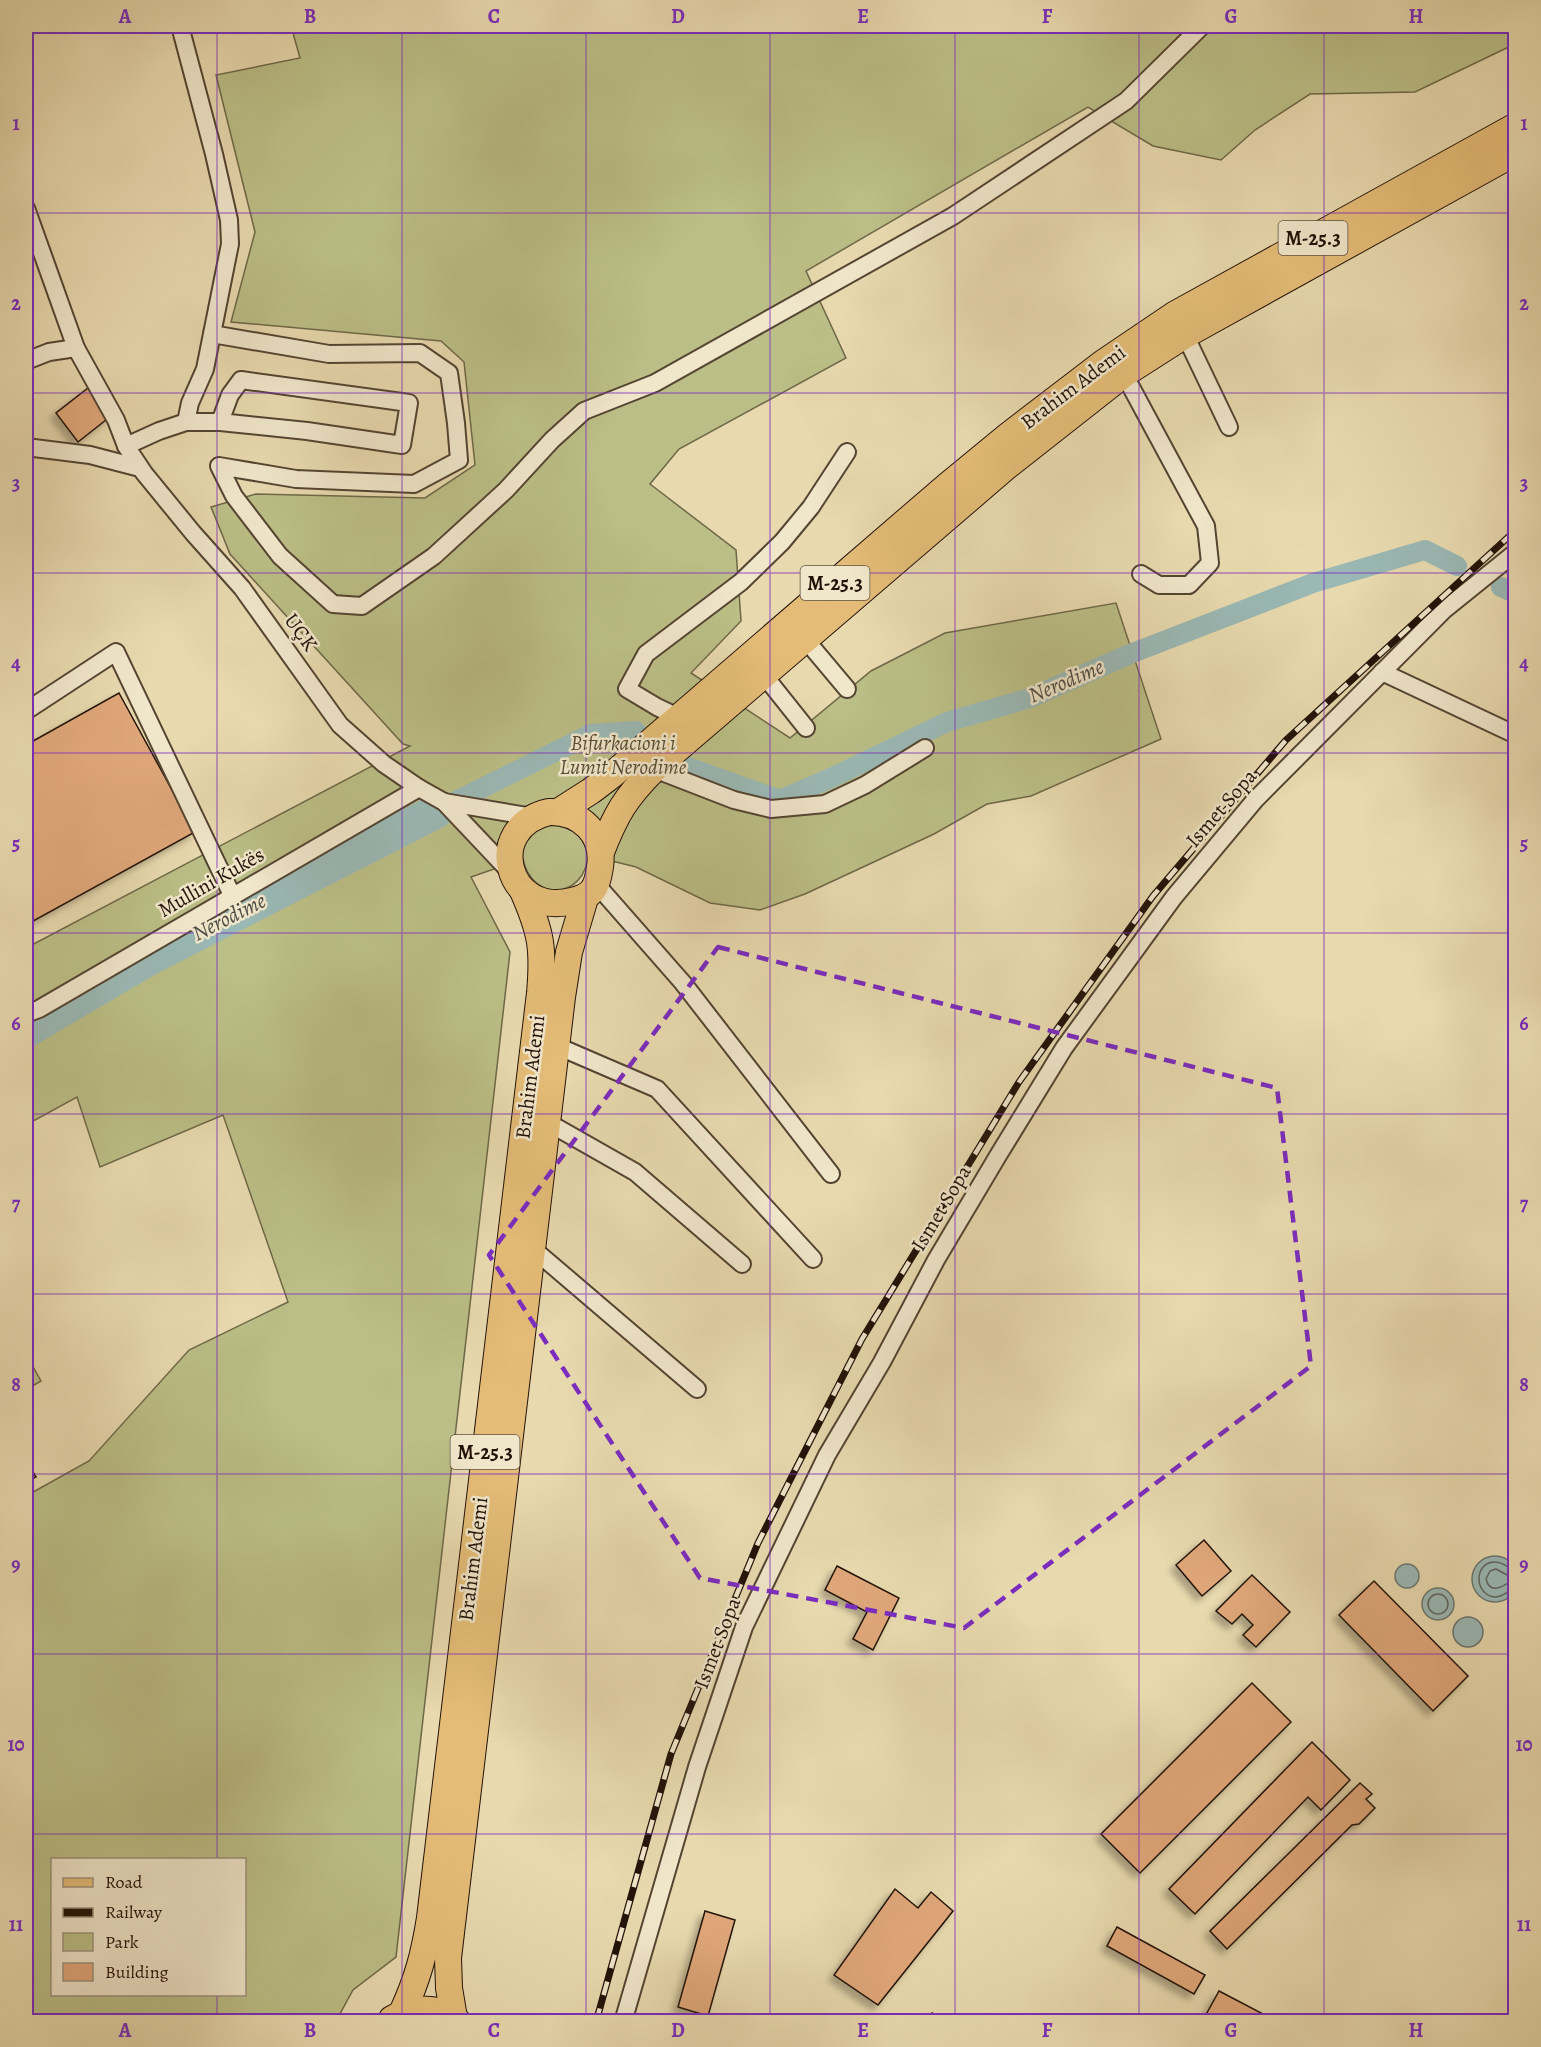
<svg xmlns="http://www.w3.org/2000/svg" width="1541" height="2047" viewBox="0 0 1541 2047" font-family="Alegreya,serif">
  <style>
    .green { fill: #bbbe86; stroke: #6e6848; stroke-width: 1.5; fill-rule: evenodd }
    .water { fill: #9ab8b4; stroke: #6a7670; stroke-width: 1.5 }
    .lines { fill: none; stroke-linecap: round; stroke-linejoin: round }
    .shore { stroke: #5e655e; stroke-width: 1.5 }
    .canal { stroke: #9ab8b4; stroke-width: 20 }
    .river { stroke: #9ab8b4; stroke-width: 34 }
    .building { fill: #dfa779; stroke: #221209; stroke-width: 1.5; filter: url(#shadow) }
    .street-casing { stroke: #544432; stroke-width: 20 }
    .primary-casing { stroke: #221209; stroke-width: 28 }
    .street { stroke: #f0e6ca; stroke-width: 16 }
    .primary { stroke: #e4bc77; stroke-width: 26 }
    .rail-casing { stroke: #221209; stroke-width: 7 }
    .rail { stroke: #f0e6ca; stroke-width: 4.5; stroke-dasharray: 14; stroke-linecap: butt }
    .marked { fill: none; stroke: #7b2cbf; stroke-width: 4.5; stroke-dasharray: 12 8; stroke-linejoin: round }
    .grid { fill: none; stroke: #7b2cbf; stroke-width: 1.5; stroke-opacity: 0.55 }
    .labels { text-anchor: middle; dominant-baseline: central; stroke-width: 5; stroke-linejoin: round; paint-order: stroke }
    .shield { fill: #f0e6ca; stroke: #605243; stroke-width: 1.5 }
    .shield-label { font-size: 20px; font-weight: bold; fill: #221209 }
    .street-label { font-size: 21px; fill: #221209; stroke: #f0e6ca }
    .park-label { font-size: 21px; font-style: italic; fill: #584e35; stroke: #f0e6ca }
    .water-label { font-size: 22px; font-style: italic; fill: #4c4c45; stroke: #f0e6ca }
    .neatline { fill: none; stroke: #7b2cbf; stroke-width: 2 }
    .grid-label { font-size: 20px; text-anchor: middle; font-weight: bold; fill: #7b2cbf }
  </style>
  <defs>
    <filter id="shadow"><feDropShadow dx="-5.5" dy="5.5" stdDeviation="3" flood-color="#0004"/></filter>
  </defs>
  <rect width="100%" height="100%" fill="#e8d9ae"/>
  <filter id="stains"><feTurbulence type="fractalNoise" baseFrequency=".00333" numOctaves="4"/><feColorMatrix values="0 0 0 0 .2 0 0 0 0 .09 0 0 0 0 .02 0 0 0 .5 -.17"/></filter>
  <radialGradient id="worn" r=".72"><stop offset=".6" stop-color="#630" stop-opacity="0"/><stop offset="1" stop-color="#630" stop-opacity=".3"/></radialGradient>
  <!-- green -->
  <g class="green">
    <path d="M291,26H1515V44L1415,92L1310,94L1255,130L1221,160L1153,146L1088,107L806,271L846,358L679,449L650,484L736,550L741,621L691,673L790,738L871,671L945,633L1116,603L1161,739L1031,796L987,804L934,834L805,894L760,910L710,903L636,867L588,855C585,899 532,903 523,859L471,877L510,952L396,1957L353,1990L336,2021H26V1496L89,1461L189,1350L288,1302L223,1115L100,1167L77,1097L26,1125V948L410,746L403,744L230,554L211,507L256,494L425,498L475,465L464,362L441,341L231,322L255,232L216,75L300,58ZM52,1860H244V1994H52Z"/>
    <path d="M26,1354L41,1381L26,1390Z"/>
  </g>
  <!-- water -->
  <g class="water">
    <circle cx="1495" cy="1579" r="23"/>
    <circle cx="1407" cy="1576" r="12"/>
    <circle cx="1438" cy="1604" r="16"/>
    <circle cx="1468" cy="1632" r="15"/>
  </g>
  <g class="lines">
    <!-- shore -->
    <g class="shore">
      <path d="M1496,1569L1511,1577L1512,1580C1503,1587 1490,1595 1486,1579L1490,1571Z"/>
      <path d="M1516,1569C1507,1569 1503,1561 1494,1562C1474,1563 1474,1594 1494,1597C1503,1598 1507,1590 1516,1589"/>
      <circle cx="1438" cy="1604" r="10"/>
    </g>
    <!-- canal -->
    <g class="canal">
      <path d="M1501,587L1516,594"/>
      <path d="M679,764L780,800L833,777L947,722L1030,698L1130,654L1313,583L1425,550L1457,566"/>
      <path d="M456,801L591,734L636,731"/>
    </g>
    <!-- river -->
    <path class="river" d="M26,1031L148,959L437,811"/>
  </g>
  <!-- building -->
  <g class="building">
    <path d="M88,388L111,416L78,442L56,413Z"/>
    <path d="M119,693L195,832L26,925V745Z"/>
    <path d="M26,1460L36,1477L26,1482Z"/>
    <path d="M1204,1540L1231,1571L1202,1596L1176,1565Z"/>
    <path d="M837,1566L899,1598L873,1650L853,1639L867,1612L825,1590Z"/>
    <path d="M1252,1575L1290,1612L1256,1647L1243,1635L1253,1625L1242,1614L1232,1624L1216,1611Z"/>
    <path d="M1374,1581L1468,1676L1433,1711L1339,1615Z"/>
    <path d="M1252,1683L1291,1722L1140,1873L1101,1834Z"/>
    <path d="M1312,1742L1350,1780L1321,1810L1308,1797L1195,1914L1169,1889Z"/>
    <path d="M1360,1783L1372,1794L1366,1799L1375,1808L1359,1824L1352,1825L1227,1949L1210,1931Z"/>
    <path d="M895,1889L918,1908L931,1892L953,1911L878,2005L834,1975Z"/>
    <path d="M705,1911L735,1920L708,2016L678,2007Z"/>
    <path d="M1117,1927L1205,1975L1194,1994L1107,1946Z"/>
    <path d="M1219,1991L1265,2015L1261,2022H1202Z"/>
    <path d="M932,2013L949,2022H928Z"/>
  </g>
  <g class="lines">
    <!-- street casing -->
    <g class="street-casing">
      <g id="street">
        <path d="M180,26L214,154L229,220L230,244L205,369L190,403L186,422"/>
        <path d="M26,208L76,348L116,420L126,446L144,473L193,533L242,588L340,725L384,764L419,788L444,802L512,874"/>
        <path d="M212,334L329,354L420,353L449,373L456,423L459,460L414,484L296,479L219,466L234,496L280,556L333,604L362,606L434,556L506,490L552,440L584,411L655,383L953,216L1126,101L1202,26"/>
        <path d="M1185,335L1229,427"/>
        <path d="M26,361L49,352L76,348"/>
        <path d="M1124,374L1206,526L1210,563L1189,585H1159L1141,574"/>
        <path d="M126,446L159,431L186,422H220L307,431L402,445L409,403L241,380L230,395L220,422"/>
        <path d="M26,447L90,455L140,468"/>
        <path d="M805,639L847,689"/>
        <path d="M1382,672L1516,735"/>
        <path d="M763,674L806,728"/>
        <path d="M26,711L116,652L232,895"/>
        <path d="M678,717L657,707L627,689L646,654L741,582L782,542L811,507L847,452"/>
        <path d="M654,769L734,800L771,809L825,804L865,785L925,748"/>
        <path d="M444,802L533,817"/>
        <path d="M597,885L683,983L831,1174"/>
        <path d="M26,1014L39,1009L419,788"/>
        <path d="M557,1046L657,1089L813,1259"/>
        <path d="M547,1122L635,1172L742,1264"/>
        <path d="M532,1248L697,1389"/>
        <path d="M623,2022L697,1767L744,1627L827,1455L882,1362L936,1260L999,1154L1064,1048L1174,897L1255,800L1444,610L1516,552"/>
      </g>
    </g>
    <!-- primary casing -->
    <g class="primary-casing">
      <g id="primary">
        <path d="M549,812C580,811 605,834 600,867C597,888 593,896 572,901C506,918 483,827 549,812Z"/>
        <path d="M558,812L591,791L612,775L947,486L1009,435L1103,363L1174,315L1516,126"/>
        <path d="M601,852C616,814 625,798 654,769L1007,466L1124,374L1185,335L1516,152"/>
        <path d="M402,2013C418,1978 424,1955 430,1918L540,993C544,948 541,932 523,891"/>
        <path d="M454,2018L449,1988L448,1958L562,997L569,952L585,898"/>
        <path d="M392,2019C413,2007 439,2005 458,2022"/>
      </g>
    </g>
    <!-- street -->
    <use href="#street" class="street"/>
    <!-- primary -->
    <use href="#primary" class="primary"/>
    <!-- rail casing -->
    <g class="rail-casing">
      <path id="rail" d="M596,2022L671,1754L758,1543L862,1339L1019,1082L1153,896L1286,740L1516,530"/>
    </g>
    <!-- rail -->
    <use href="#rail" class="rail"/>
  </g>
  <!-- marked area -->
  <path class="marked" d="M718,947L1277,1088L1311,1366L964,1628L700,1578L489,1255Z"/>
  <!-- grid -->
  <path class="grid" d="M217,26V1860M402,26V2022M586,26V2022M770,26V2022M955,26V2022M1139,26V2022M1324,26V2022M26,213H1516M26,393H1516M26,573H1516M26,753H1516M26,933H1516M26,1114H1516M26,1294H1516M26,1474H1516M26,1654H1516M26,1834H1516M217,1994V2022"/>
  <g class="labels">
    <!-- shield labels -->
    <g class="shield">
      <rect x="1278.5" y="221" width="69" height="34" rx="4.5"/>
      <rect x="800.5" y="566" width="69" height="34" rx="4.5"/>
      <rect x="450.5" y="1435" width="69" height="34" rx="4.5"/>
    </g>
    <g class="shield-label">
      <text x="1313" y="238">M-25.3</text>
      <text x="835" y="583">M-25.3</text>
      <text x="485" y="1452">M-25.3</text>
    </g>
    <!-- street labels -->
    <g class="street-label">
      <text transform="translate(1073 387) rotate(-37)">Brahim Ademi</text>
      <text transform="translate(301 632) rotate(54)">UÇK</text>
      <text transform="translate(1221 808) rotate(-49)">Ismet Sopa</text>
      <text transform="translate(211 882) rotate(-30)">Mullini Kukës</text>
      <text transform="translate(530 1077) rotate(-83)">Brahim Ademi</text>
      <text transform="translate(941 1208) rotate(-59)">Ismet Sopa</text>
      <text transform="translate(473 1559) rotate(-83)">Brahim Ademi</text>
      <text transform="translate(717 1643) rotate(-69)">Ismet Sopa</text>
    </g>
    <!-- park labels -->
    <g class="park-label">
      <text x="623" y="743">Bifurkacioni i<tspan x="623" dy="24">Lumit Nerodime</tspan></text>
    </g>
    <!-- water labels -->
    <g class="water-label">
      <text transform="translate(1066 681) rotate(-23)">Nerodime</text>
      <text transform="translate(229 917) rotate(-27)">Nerodime</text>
    </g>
  </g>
  <!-- margin -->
  <rect width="1541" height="2047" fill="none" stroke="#e8d9ae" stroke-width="66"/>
  <!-- legend -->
  <rect x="51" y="1858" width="195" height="138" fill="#f0e6ca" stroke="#9e917d" stroke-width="1.5"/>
  <rect x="63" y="1878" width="30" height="9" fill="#e4bc77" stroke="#9e917d" stroke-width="1.5"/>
  <text x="105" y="1888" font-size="18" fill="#221209">Road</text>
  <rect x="63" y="1908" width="30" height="9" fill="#221209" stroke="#9e917d" stroke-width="1.5"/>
  <text x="105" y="1918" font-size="18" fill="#221209">Railway</text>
  <rect x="63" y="1933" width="30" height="18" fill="#bbbe86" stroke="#9e917d" stroke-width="1.5"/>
  <text x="105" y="1948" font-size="18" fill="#221209">Park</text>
  <rect x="63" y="1963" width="30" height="18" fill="#dfa779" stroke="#9e917d" stroke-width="1.5"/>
  <text x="105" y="1978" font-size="18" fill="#221209">Building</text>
  <rect x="33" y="33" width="1475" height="1981" class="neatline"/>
  <g class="grid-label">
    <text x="125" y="23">A</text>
    <text x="310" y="23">B</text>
    <text x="494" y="23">C</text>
    <text x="678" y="23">D</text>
    <text x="863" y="23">E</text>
    <text x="1047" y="23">F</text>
    <text x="1231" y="23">G</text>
    <text x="1416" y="23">H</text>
    <text x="16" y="130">1</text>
    <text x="1524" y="130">1</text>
    <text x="16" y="310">2</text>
    <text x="1524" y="310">2</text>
    <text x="16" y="490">3</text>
    <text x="1524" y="490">3</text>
    <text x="16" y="670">4</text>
    <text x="1524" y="670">4</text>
    <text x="16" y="850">5</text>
    <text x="1524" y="850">5</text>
    <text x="16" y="1030">6</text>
    <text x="1524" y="1030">6</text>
    <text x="16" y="1210">7</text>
    <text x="1524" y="1210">7</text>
    <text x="16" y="1391">8</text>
    <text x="1524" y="1391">8</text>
    <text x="16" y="1571">9</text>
    <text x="1524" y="1571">9</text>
    <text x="16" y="1751">10</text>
    <text x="1524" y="1751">10</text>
    <text x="16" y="1931">11</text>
    <text x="1524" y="1931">11</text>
    <text x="125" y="2037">A</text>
    <text x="310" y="2037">B</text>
    <text x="494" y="2037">C</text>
    <text x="678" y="2037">D</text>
    <text x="863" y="2037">E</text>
    <text x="1047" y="2037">F</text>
    <text x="1231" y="2037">G</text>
    <text x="1416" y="2037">H</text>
  </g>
  <rect width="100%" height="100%" filter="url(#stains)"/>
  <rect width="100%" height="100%" fill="url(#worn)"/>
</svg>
